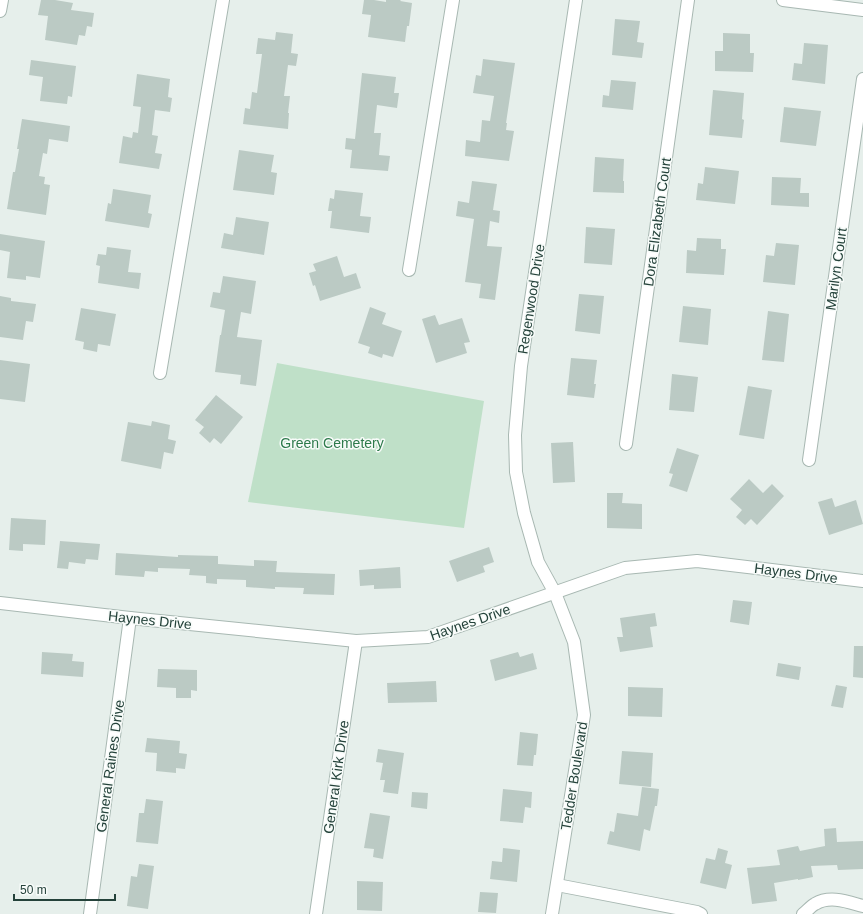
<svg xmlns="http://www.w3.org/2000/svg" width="863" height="914" viewBox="0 0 863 914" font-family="Arial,sans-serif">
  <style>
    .green { fill: #bfe0c8 }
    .building { fill: #bbcac4 }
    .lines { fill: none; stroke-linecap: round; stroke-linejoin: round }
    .minor-casing { stroke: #a8b8b2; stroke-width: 14 }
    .minor { stroke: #fff; stroke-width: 12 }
    .labels { text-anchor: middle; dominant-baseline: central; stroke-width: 3; stroke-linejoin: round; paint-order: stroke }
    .street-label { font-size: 14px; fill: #24423a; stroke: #f7fbf9 }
    .park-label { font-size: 14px; fill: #2d7a4b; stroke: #f7fbf9 }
  </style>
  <rect width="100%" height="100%" fill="#e6efeb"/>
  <!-- green -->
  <path class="green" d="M277,363L484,401L464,528L248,502Z"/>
  <!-- building -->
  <g class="building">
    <path d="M41,0H55L73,3L71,10L94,13L92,27L87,26L85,36L79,35L77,45L45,40L48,16L38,15Z"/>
    <path d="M364,0H374L386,2V0H401L400,1L412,3L409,26H407L405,42L368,37L371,15L362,14Z"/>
    <path d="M615,19L640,21L637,42L644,43L642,58L612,55Z"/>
    <path d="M276,32L293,34L291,53L298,54L296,66L288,65L284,96H290L288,113H289L288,129L243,124L245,108L250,109L252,92L257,93L262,54H256L258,38L275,40Z"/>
    <path d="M723,33L750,34V53H754L753,72L715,71V51H723Z"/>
    <path d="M804,43L828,45L825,84L792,80L794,63L802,64Z"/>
    <path d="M483,59L515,63L506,123H507L506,130L514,131L509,161L465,156L466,140L480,142L482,120L490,121L494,96L473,93L476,75L481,76Z"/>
    <path d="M31,60L76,66L72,97L68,96L67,104L40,101L43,77L29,75Z"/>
    <path d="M362,73L396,77L394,93H399L397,108L377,105L374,133H381L379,155L390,156L388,171L350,168L352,150L345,149L346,138L355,139Z"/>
    <path d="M137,74L170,79L168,97L172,98L170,112L155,110L152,135L158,136L155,153L162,154L159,169L119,163L123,136L132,138L133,132L138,133L141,107L133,106Z"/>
    <path d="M611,80L636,82L633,110L602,107L603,95L609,96Z"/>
    <path d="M713,90L744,93L742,119L744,120L742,138L709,135Z"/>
    <path d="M784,107L821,111L816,146L780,142Z"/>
    <path d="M22,119L70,126L68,142L49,139L47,154L43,153L39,176L45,177L44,184L50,185L46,215L7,209L13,172H15L19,149H17Z"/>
    <path d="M239,150L274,155L271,172L277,173L274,195L233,190Z"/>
    <path d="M595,157L624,159L623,181H624V193L593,192Z"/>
    <path d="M705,167L739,171L735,204L696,200L698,183L703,184Z"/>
    <path d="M772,177L801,178L800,193H809V207L771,205Z"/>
    <path d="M472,181L497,184L493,210L500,211L499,223L490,221L487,246L502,247L495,300L479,298L481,284L465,282L474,219L456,216L458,201L469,203Z"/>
    <path d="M113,189L151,195L148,213L152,214L149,228L105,221L108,203L111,204Z"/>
    <path d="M335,190L363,193L360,216L371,217L369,233L330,228L332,211H328L330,198L334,199Z"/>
    <path d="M236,217L269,222L264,255L221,248L224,233L233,235Z"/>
    <path d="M586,227L615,229L612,265L584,263Z"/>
    <path d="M0,234L45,241L40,278L26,276V280L7,278L10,252L0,250Z"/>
    <path d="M697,238L721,239V249H726L724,275L686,273L687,250L696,251Z"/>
    <path d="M776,243L799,245L795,285L763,282L766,255L774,256Z"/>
    <path d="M107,247L131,250L128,272L141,273L139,289L98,283L100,266L96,265L98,254L106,255Z"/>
    <path d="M337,256L344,277L356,273L361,288L320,301L315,285L313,286L309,273L316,271L313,264Z"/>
    <path d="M223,276L256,281L251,314L241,312L237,337L262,340L256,386L240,384L241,375L215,372L220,335H221L225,310L210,307L213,292L220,293Z"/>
    <path d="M579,294L604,296L600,334L575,331Z"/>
    <path d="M0,296L11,298V301L36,304L33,322L26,321L23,340L0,337Z"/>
    <path d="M683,306L711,309L708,345L679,342Z"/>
    <path d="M370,307L386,313L382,324L402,331L393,357L383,354L382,358L368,353L370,347L358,343Z"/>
    <path d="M81,308L116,314L110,346L98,344L97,352L83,349L84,342L75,340Z"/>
    <path d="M768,311L789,314L784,362L762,360Z"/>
    <path d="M435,315L439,325L462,318L470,342L464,343L467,353L436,363L422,319Z"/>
    <path d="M571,358L597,360L594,384H596L594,398L567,395Z"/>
    <path d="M0,360L30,364L25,402L0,399Z"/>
    <path d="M672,374L698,377L694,412L669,410Z"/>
    <path d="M748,386L772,390L764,439L739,435Z"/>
    <path d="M216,395L243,417L221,444L214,438L210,443L199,433L204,427L195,420Z"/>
    <path d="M152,421L170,425L168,439L176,441L173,454L164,452L161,469L121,461L128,422L151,426Z"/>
    <path d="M573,442L575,482L553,483L551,443Z"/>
    <path d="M677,448L699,455L687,492L669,486L673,474L669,473Z"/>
    <path d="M749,479L763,493L772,484L784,496L757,525L751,519L745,525L736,517L742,510L730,499Z"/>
    <path d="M607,493H623L622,503L642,504V529L607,528Z"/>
    <path d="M832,498L835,507L856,500L863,524L829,535L818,502Z"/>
    <path d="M11,518L46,520L45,545L23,544V551L9,550Z"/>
    <path d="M60,541L100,544L98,560L86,559L85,564L69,562L68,569L57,568Z"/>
    <path d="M489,547L494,562L483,566L485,572L457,582L449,561Z"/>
    <path d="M116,553L178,557V555L218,556V564L254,566V560L277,561L276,572L335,574L334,595L303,594L304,588L275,587V589L246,587V580L217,579V584L206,583V576L189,575L190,569L158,568V572L145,571L144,577L115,575Z"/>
    <path d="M400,567L401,588L374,589V585L360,586L359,570Z"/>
    <path d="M733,600L752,602L749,625L730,622Z"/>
    <path d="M655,613L657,626L650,627L653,647L620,652L617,637H623L620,618Z"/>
    <path d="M854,646H863V678L853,677Z"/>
    <path d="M42,652L73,654L72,661L84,662L83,677L41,674Z"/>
    <path d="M518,652L520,657L533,653L537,669L495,681L490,660Z"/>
    <path d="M778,663L801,667L799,680L776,676Z"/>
    <path d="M158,669L197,670V691L191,690V698H176V688L157,687Z"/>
    <path d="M436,681L437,702L388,703L387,683Z"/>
    <path d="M836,685L847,687L843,708L831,706Z"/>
    <path d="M628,687L663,688L662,717L628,716Z"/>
    <path d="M520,732L538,734L536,755H534L533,766L517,765Z"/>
    <path d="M147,738L180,741L179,753L187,754L185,769L176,768V773L156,771L157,753L145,752Z"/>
    <path d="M378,749L404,753L398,794L383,792L385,780H380L383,763L376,762Z"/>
    <path d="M622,751L653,753L651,787L619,784Z"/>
    <path d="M642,787L659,789L657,806H655L650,831L644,829L640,851L607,844L610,831L614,832L617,813L638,816Z"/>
    <path d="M503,789L532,792L531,808L525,807L523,823L500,821Z"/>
    <path d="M412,792L428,793L427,809L411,807Z"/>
    <path d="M146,799L163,801L158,844L136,842L139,813H144Z"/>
    <path d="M370,813L390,816L383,859L373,857L374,849L364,848Z"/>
    <path d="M836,828L837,842L863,841V869L838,870L837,865L811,866L813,877L798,880V879L774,883L777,901L752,904L747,868L780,865L777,850L798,846L800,851L825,846L824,829Z"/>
    <path d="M503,848L520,850L517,882L490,879L492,861L502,862Z"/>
    <path d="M718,848L728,851L725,863L732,865L726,889L700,883L706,858L715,860Z"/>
    <path d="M139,864L154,866L148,909L127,906L131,876L137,877Z"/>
    <path d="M357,881L383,882L382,911L357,910Z"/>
    <path d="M480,892L498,893L496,913L478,912Z"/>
  </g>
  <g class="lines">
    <!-- minor casing -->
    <g class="minor-casing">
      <g id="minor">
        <path d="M783,0L863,10"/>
        <path d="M0,11L2,0"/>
        <path d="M409,270L453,0"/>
        <path d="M160,373L223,0"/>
        <path d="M626,444L688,0"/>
        <path d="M809,460L863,79"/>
        <path d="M0,603L130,618L356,641L428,637L625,568L697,561L863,581"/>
        <path d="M557,885L697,912L701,914"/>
        <path d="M90,914L130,618"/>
        <path d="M316,914L356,641"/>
        <path d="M552,914L584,715L574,642L555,593L538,562L524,513L516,472L515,435L521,366L576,0"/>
        <path d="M803,914C807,911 811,906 815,904C830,895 848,902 863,906"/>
      </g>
    </g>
    <!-- minor -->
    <use href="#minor" class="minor"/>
  </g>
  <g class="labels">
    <!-- street labels -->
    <g class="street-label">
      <text transform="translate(657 222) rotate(-82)">Dora Elizabeth Court</text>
      <text transform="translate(836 269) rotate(-82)">Marilyn Court</text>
      <text transform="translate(531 299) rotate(-81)">Regenwood Drive</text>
      <text transform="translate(796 573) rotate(7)">Haynes Drive</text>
      <text transform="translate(150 620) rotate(6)">Haynes Drive</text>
      <text transform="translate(470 622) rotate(-19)">Haynes Drive</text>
      <text transform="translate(110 766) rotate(-82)">General Raines Drive</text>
      <text transform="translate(574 776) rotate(-81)">Tedder Boulevard</text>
      <text transform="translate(336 777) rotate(-82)">General Kirk Drive</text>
    </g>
    <!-- park labels -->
    <g class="park-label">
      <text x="332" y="443">Green Cemetery</text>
    </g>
  </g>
  <!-- scale -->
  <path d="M14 894v6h101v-6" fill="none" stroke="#24423a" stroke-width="2"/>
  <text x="20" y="894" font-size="12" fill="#24423a" stroke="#f7fbf9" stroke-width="3" paint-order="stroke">50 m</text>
</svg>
